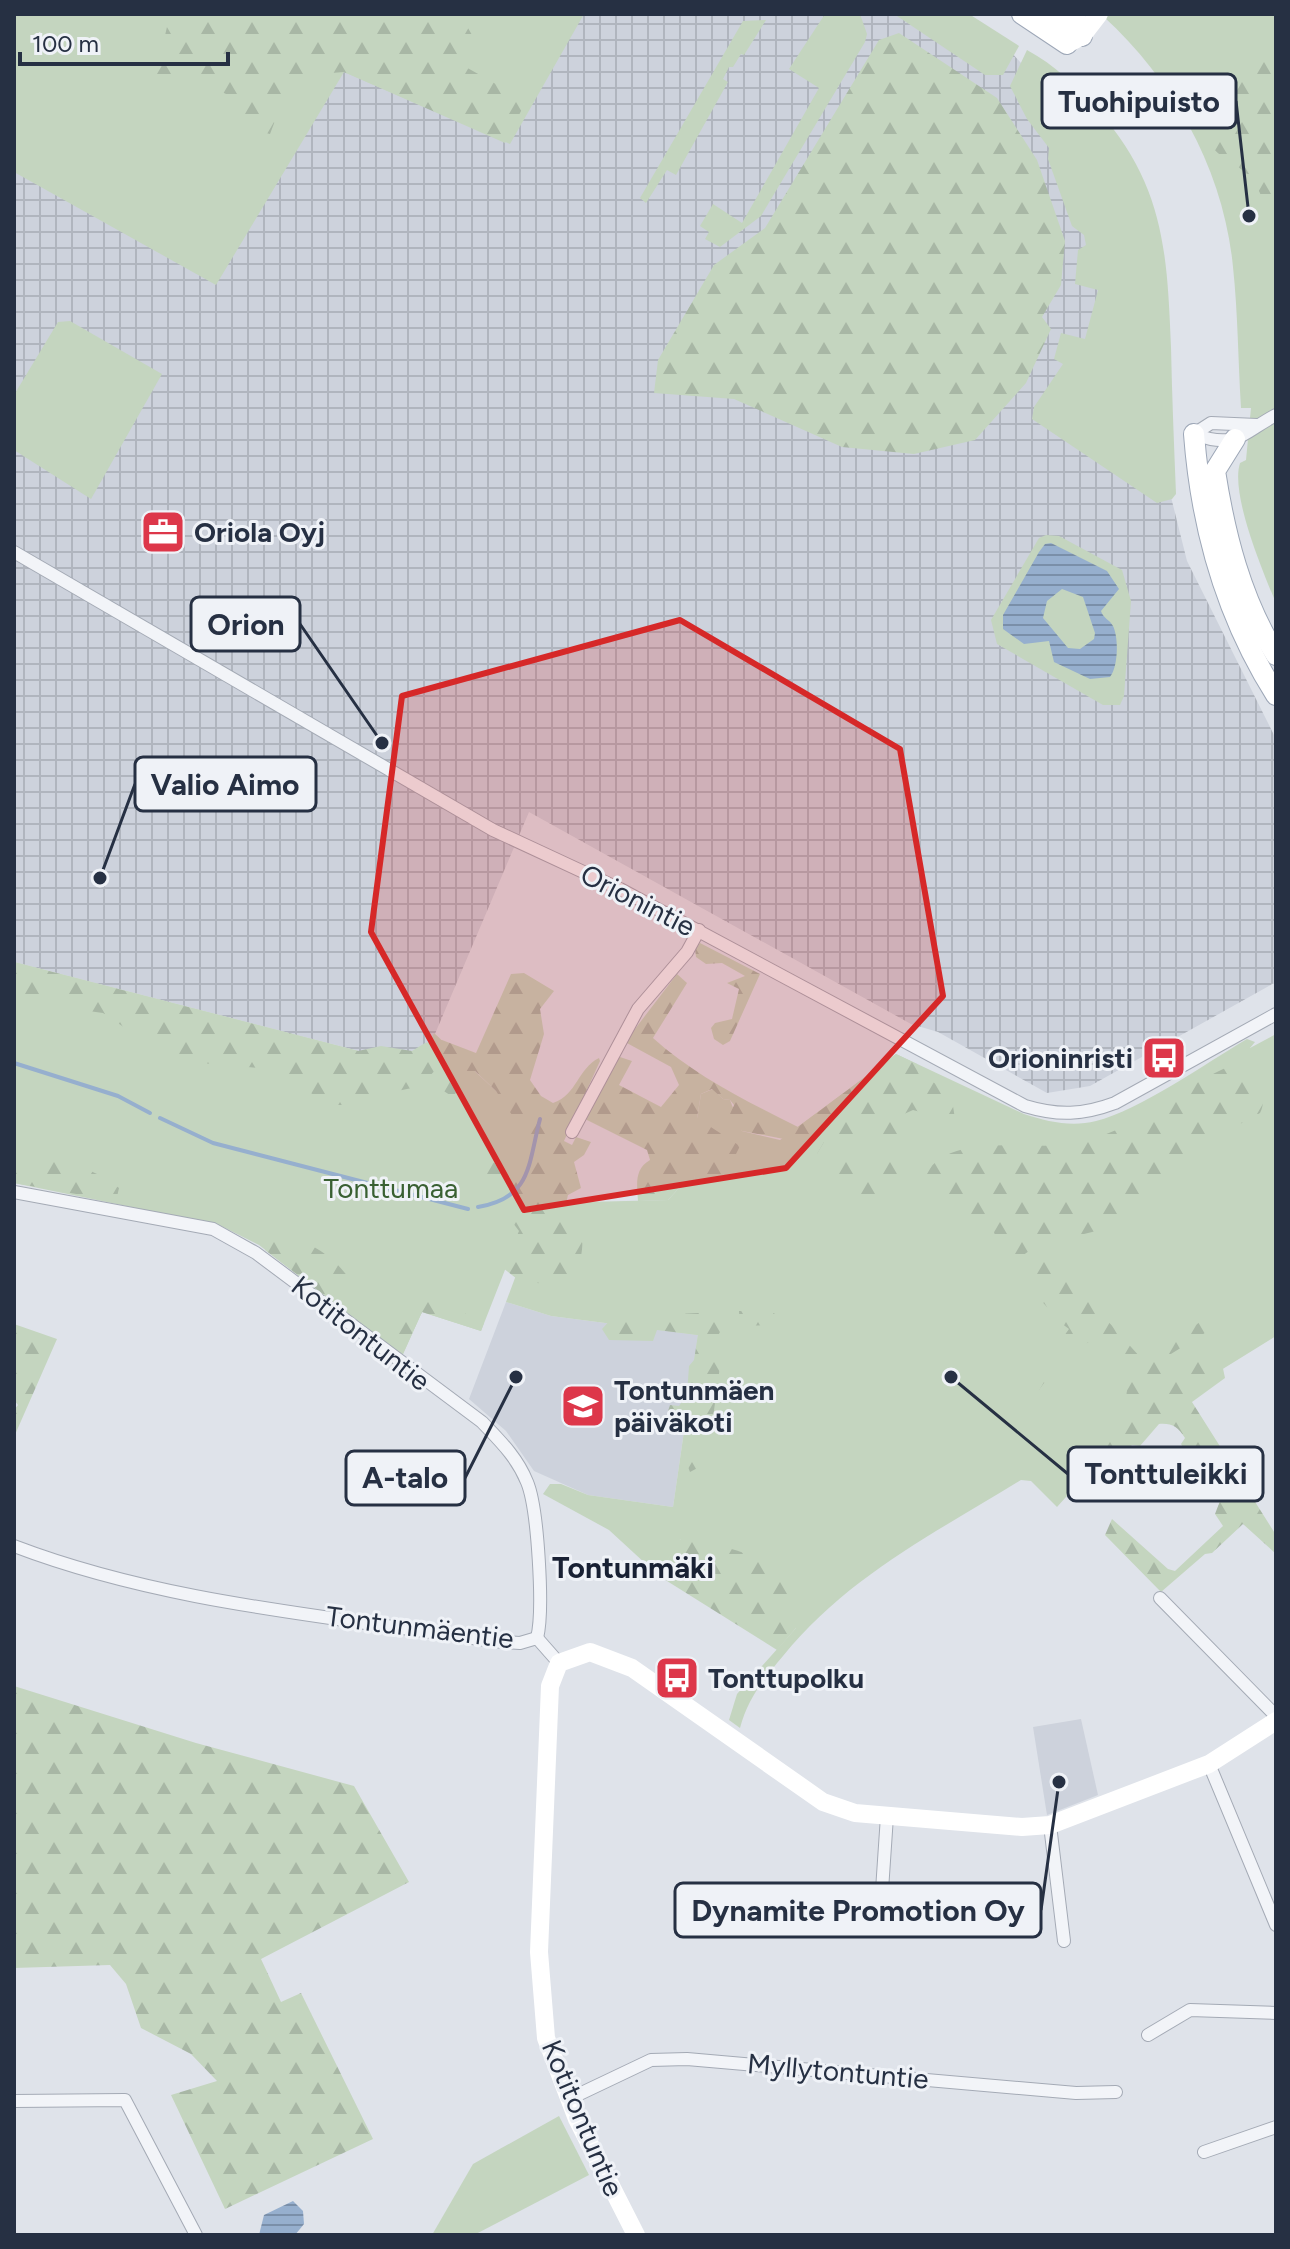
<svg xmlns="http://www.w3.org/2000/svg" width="1290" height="2249" viewBox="0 0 1290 2249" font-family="Figtree,sans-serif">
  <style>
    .built { fill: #cdd2dc }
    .industrial { fill: url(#industrial-grid) }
    .green { fill: #c4d5bf }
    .forest { fill: url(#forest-firs) }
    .water { fill: url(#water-rules); fill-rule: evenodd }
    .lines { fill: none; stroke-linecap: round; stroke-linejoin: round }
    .stream { stroke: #96afce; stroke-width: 4 }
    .street-casing { stroke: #a4aab5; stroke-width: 14 }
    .primary-casing { stroke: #9da7b7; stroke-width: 22 }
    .street { stroke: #f2f4f8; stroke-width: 12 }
    .secondary { stroke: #fff; stroke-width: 18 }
    .primary { stroke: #fff; stroke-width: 20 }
    .marked { fill: #d62828; fill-opacity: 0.2; stroke: #d62828; stroke-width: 6; stroke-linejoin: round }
    .labels { text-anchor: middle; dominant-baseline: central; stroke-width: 6; stroke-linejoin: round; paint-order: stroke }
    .poi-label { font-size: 28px; font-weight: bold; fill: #263043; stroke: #eff2f7; text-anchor: start }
    .street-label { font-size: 28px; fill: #263043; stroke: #eff2f7 }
    .park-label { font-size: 28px; fill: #396032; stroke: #eff2f7 }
    .neighbourhood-label { font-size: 30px; font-weight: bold; fill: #192134; stroke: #eff2f7 }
    .leader { fill: none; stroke: #263043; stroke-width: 3 }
    .callout-dot { fill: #263043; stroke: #eff2f7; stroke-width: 3 }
    .callout { fill: #eff2f7; stroke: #263043; stroke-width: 3 }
    .callout-label { font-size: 30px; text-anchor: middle; font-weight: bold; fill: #263043 }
  </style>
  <defs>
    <pattern id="industrial-grid" width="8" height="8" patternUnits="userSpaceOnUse" patternTransform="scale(2)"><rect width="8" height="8" fill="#cdd2dc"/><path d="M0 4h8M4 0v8" fill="none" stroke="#b0b5be"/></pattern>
    <pattern id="forest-firs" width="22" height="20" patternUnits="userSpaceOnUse" patternTransform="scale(2)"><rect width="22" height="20" fill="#c4d5bf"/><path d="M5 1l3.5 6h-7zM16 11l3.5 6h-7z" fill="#a8b7a5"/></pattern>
    <pattern id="water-rules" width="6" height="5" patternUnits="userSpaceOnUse" patternTransform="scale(2)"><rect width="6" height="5" fill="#96afce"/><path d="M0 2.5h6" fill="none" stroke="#7a8fa9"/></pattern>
  </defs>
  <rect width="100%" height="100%" fill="#dfe3ea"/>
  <!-- built -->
  <g class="built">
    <path d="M506,1302L551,1316L698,1335L673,1507L588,1495L534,1471L506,1431L469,1399Z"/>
    <path d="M1081,1719L1098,1795L1047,1815L1033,1727Z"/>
  </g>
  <!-- industrial -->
  <path class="industrial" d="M14,14H956L1011,52L1044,88L1167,481L1187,561L1276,739V982L1090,1086L1047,1093L938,1032L911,1024L529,812L421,1067L14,962Z"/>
  <!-- green -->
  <g class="green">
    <path d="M14,14H584L510,144L344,72L216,285L14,172Z"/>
    <path d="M825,14H860L867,34L865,42L761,216L720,247L705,239L709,232L700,226L713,204L742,223L819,88L789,69Z"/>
    <path d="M894,14H969L1019,46L1003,75H985Z"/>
    <path d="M1106,14H1276V603C1263,572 1230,494 1240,463L1246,460L1251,408H1241C1238,361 1238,314 1233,267C1224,171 1174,81 1104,17Z"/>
    <path d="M766,20L744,55L741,54L733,67H729L723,79L728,82L676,175L667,170L646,203L640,198L743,21Z"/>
    <path d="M1027,50C1055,65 1076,86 1097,109C1164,185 1167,250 1171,347C1172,396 1174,445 1176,494L1172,499L1157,503L1032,419L1034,407L1063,364L1054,359L1061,333L1085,339L1098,290L1075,284L1078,250L1086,245L1084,235L1072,226L1048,159L1049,148L1027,119L1010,86Z"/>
    <path d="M70,321L162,374L91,499L14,450V395L58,322Z"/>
    <path d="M1046,535L1059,536L1122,570L1131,601L1124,696L1120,705H1103L997,644L991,620L1039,538Z"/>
    <path d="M14,962L421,1067L434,1033L554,1145L481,1331L422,1312L403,1354L397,1352L259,1245L219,1225L14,1183Z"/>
    <path d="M1276,1034V1336L1184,1393L1153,1400L1057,1507L1031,1481L1021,1480C935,1533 848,1576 783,1656C763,1680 748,1698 740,1728L729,1720L737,1694L796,1628L680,1539L659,1576L609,1530L543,1494L550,1484H561L588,1495L673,1507L698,1335L551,1316L506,1302L543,1203L668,1200L679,1188L694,1181L697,1118L701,1094L713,1089L723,1099L730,1100L742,1131L780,1140L896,1054L1024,1114C1048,1122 1072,1127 1096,1121C1138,1111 1208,1062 1247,1039L1255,1042L1250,1048Z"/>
    <path d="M559,2116L589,2175L474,2235H432L473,2164Z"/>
  </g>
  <!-- forest -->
  <g class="forest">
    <path d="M170,14H395L401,23L430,14H460L472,35L464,66L526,101L505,143L344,72L292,76L270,134L244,128L230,96L188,75L156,74Z"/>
    <path d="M899,33L997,98L1037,160L1065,241L1061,285L1042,317L1051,329L1026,383L975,440L914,454L842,447L734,399L654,393L658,360L714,265L765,228L879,40Z"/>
    <path d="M1270,46L1269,58L1276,60V228L1273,230C1266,210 1262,189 1247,174C1235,162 1209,154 1208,136C1208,121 1224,111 1230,99C1243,72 1244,64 1270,46Z"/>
    <path d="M700,943L760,974L730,1041L723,1045L714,1039L711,1028L715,1023L732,1019L739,989L727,983L745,976L722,963L706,964L696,957L695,949Z"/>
    <path d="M14,962L358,1051L381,1046L412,1051L425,1043L442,1040L476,1053L511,974L524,973L554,991L540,1009L544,1034L530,1080L541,1096L553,1103C577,1095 578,1068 599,1058L600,1061L564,1141L572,1145L576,1137L591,1142L584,1155L574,1162L581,1188L568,1195L565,1208C580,1222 585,1235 581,1256L569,1263L568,1285L521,1282L503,1268L519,1231L513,1223L515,1207L495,1184L477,1173L478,1165L486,1161L523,1169L528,1144L524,1133L496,1091L475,1071H464L455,1078L457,1091L453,1097L439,1088L440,1080L452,1070L443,1062L423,1083L412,1088L372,1096L356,1105H331L270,1069L201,1063L137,1036L103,1013L74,1009L57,999L14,1005Z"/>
    <path d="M677,974L687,983L653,1038C695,1076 748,1102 798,1127L896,1054L917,1064L918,1073L951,1093L955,1119L944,1123L942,1118L913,1110L904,1114L898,1129L905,1152L890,1192C872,1199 835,1195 823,1179L826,1171L843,1160L866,1165L880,1154L878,1140L836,1135L832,1130L834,1124L828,1122L819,1128L811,1127L812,1134L821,1135L824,1142L815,1157L796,1158L789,1150V1140L742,1131L730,1114L734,1105L730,1100L723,1099L712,1089L701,1094L697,1118L740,1146L722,1182L696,1170L694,1181L679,1188L668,1200L638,1201C637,1185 634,1169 650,1160L647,1150L585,1119L617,1056L632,1061L619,1085L661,1107L679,1085L671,1067L625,1042Z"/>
    <path d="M1243,1061L1250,1062C1258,1076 1268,1098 1260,1113L1193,1150L1150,1195L1124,1216L1096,1231L1036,1246L1012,1263L1002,1257L993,1229L976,1233L924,1180C940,1130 1031,1151 1071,1144C1136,1134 1183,1081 1243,1061Z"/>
    <path d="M30,1160C66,1160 89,1166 119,1188L116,1201L14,1183V1161Z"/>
    <path d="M269,1235C301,1236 330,1252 348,1277L344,1290L332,1301L265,1250Z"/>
    <path d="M1045,1251L1140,1357L1145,1359L1200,1322H1209L1213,1328L1166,1357L1204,1362L1220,1354L1225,1378L1192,1402L1276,1535V1554L1243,1524L1212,1553L1205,1554L1161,1592L1105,1535L1112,1519L1168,1569L1175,1571L1223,1526L1215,1514L1223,1493L1184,1449L1181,1444L1185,1438C1178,1427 1172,1423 1159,1424L1140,1446L1132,1445L1079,1498H1073L1067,1490L1082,1468L1123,1427L1128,1380L1103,1342L1095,1338L1061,1360L1030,1402L1023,1400L1022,1395L1069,1329L1061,1323L1058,1310L1047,1307L1035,1294V1284L1022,1277V1271Z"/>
    <path d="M419,1295H428L484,1323L481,1331L422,1312L403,1354L377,1337C384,1329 412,1298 419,1295Z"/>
    <path d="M739,1311L772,1312L778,1316L768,1325L740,1326Z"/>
    <path d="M717,1312L725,1313L726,1328L719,1333L723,1344L712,1425L707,1430L711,1443L704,1451L705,1464L690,1472L685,1459L694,1412L684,1414L678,1421L668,1411L670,1405L679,1406L687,1394L689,1366L694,1360L698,1335L657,1330L653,1341L609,1340L602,1329L613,1317L643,1321L659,1315Z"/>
    <path d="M14,1324L57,1339L14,1437V1410L18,1405L14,1400Z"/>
    <path d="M679,1539C741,1548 790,1556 796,1628L777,1650L659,1576Z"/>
    <path d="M14,1686L196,1743L354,1786L409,1882L261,1959L281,2002L301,1993L373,2139L225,2209L171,2095L217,2081L191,2054L141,2028L126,1984L110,1965L14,1968Z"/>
  </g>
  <!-- water -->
  <g class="water">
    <path d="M1051,543L1107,571L1119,589L1101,611C1103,618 1110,620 1113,626C1119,638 1118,667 1110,677L1090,679L1054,662L1049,641L1024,644L1003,629V615L1039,552L1045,544ZM1062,589L1083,597L1095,633L1094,639L1080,649L1068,648L1043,618L1047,601Z"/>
    <path d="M293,2201L303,2211L304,2224L295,2235H259L264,2215Z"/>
  </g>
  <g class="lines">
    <!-- stream -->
    <g class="stream">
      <path d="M14,1063L118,1096L150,1113"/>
      <path d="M160,1118L213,1143L468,1209"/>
      <path d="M478,1207C532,1198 528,1164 540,1119"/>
    </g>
    <!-- street casing -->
    <g class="street-casing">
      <g id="street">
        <path d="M1194,434C1236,450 1242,433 1276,415"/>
        <path d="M1194,434L1211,423L1257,425"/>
        <path d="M14,552L493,830L620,889L1025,1106C1058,1116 1083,1115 1115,1103L1276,1014"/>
        <path d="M572,1132L638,1009L687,952L699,930"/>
        <path d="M14,1192L213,1229L256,1253L482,1422C500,1441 517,1457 527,1482C538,1508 544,1611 537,1638"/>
        <path d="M14,1546C166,1604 332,1616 491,1641L520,1643L537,1638L559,1663"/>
        <path d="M1160,1598L1276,1716"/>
        <path d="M1209,1764L1276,1925"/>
        <path d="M1050,1825L1064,1941"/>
        <path d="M881,1905L887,1816"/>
        <path d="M1148,2035L1190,2010L1276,2013"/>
        <path d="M569,2099L651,2060L687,2059L1076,2093L1116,2092"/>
        <path d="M14,2101L125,2100L196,2235"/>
        <path d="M1204,2152L1276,2127"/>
      </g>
    </g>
    <!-- primary casing -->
    <g class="primary-casing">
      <g id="primary">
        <path d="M1022,14L1067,44"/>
        <path d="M1050,14L1082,36"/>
        <path d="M1194,434C1201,527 1226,616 1276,695"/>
        <path d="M1235,439L1215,471C1225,535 1241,599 1276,655"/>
      </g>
    </g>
    <!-- street -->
    <use href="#street" class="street"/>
    <!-- secondary -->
    <g class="secondary">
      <path d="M1077,14L1067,25V44L1082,36L1099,14"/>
      <path d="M636,2235L577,2119L546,2038L539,1952L550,1686L559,1663L590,1652L632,1668L823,1802L855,1813L1022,1827L1050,1825L1209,1764L1276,1721"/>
    </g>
    <!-- primary -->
    <use href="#primary" class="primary"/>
  </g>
  <!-- marked area -->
  <path class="marked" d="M680,620L900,749L943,996L786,1168L524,1210L371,932L402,696Z"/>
  <!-- icons -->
  <defs>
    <g id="office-square" transform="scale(2.3)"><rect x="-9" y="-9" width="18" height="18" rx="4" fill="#dd374a" stroke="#eff2f7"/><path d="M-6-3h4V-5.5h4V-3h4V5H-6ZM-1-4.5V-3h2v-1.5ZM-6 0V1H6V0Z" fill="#fff"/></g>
    <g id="bus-square" transform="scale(2.3)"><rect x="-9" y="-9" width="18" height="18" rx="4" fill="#dd374a" stroke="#eff2f7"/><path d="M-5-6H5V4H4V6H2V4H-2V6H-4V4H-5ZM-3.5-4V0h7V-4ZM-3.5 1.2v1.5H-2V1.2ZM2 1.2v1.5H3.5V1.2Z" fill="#fff"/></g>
    <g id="school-square" transform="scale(2.3)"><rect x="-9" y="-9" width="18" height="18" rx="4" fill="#dd374a" stroke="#eff2f7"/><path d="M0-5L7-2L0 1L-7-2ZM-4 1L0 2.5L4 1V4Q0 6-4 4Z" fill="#fff"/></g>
  </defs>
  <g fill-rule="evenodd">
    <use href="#office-square" x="163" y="532"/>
    <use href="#bus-square" x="1164" y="1058"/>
    <use href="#school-square" x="583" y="1406"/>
    <use href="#bus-square" x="677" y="1678"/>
  </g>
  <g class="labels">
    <!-- poi labels -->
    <g class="poi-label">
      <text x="194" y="532">Oriola Oyj</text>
      <text x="1133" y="1058" text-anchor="end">Orioninristi</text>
      <text x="614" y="1390">Tontunmäen<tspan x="614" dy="32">päiväkoti</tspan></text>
      <text x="708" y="1678">Tonttupolku</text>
    </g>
    <!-- street labels -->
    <g class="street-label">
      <text transform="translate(638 900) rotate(27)">Orionintie</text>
      <text transform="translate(361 1333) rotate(38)">Kotitontuntie</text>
      <text transform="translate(420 1627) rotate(7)">Tontunmäentie</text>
      <text transform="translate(838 2071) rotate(5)">Myllytontuntie</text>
      <text transform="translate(583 2118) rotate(67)">Kotitontuntie</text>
    </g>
    <!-- park labels -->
    <g class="park-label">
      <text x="391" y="1188">Tonttumaa</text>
    </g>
    <!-- neighbourhood labels -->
    <g class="neighbourhood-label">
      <text x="633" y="1567">Tontunmäki</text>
    </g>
  </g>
  <!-- callouts -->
  <path class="leader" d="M1249 216L1236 101M382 743L300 624M100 878L135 784M951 1377L1068 1474M516 1377L465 1478M1059 1782L1041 1910"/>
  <g class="callout-dot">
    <circle cx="1249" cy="216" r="8"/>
    <circle cx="382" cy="743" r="8"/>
    <circle cx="100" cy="878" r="8"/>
    <circle cx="951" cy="1377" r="8"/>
    <circle cx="516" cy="1377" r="8"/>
    <circle cx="1059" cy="1782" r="8"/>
  </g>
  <g class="callout">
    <rect x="1042" y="74" width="194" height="54" rx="8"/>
    <rect x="191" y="597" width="109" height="54" rx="8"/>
    <rect x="135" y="757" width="181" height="54" rx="8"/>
    <rect x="1068" y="1447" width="195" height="54" rx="8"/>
    <rect x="346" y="1451" width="119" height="54" rx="8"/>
    <rect x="675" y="1883" width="366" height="54" rx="8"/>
  </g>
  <g class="callout-label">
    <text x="1139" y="112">Tuohipuisto</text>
    <text x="246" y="635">Orion</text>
    <text x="225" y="795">Valio Aimo</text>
    <text x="1166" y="1484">Tonttuleikki</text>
    <text x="405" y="1488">A-talo</text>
    <text x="858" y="1921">Dynamite Promotion Oy</text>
  </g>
  <!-- border -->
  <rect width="1290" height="2249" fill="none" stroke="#263043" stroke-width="32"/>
  <!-- scale -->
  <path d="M20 52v12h208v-12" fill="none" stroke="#263043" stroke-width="4"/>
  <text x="32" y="52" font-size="24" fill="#263043" stroke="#eff2f7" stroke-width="6" paint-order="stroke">100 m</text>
</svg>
